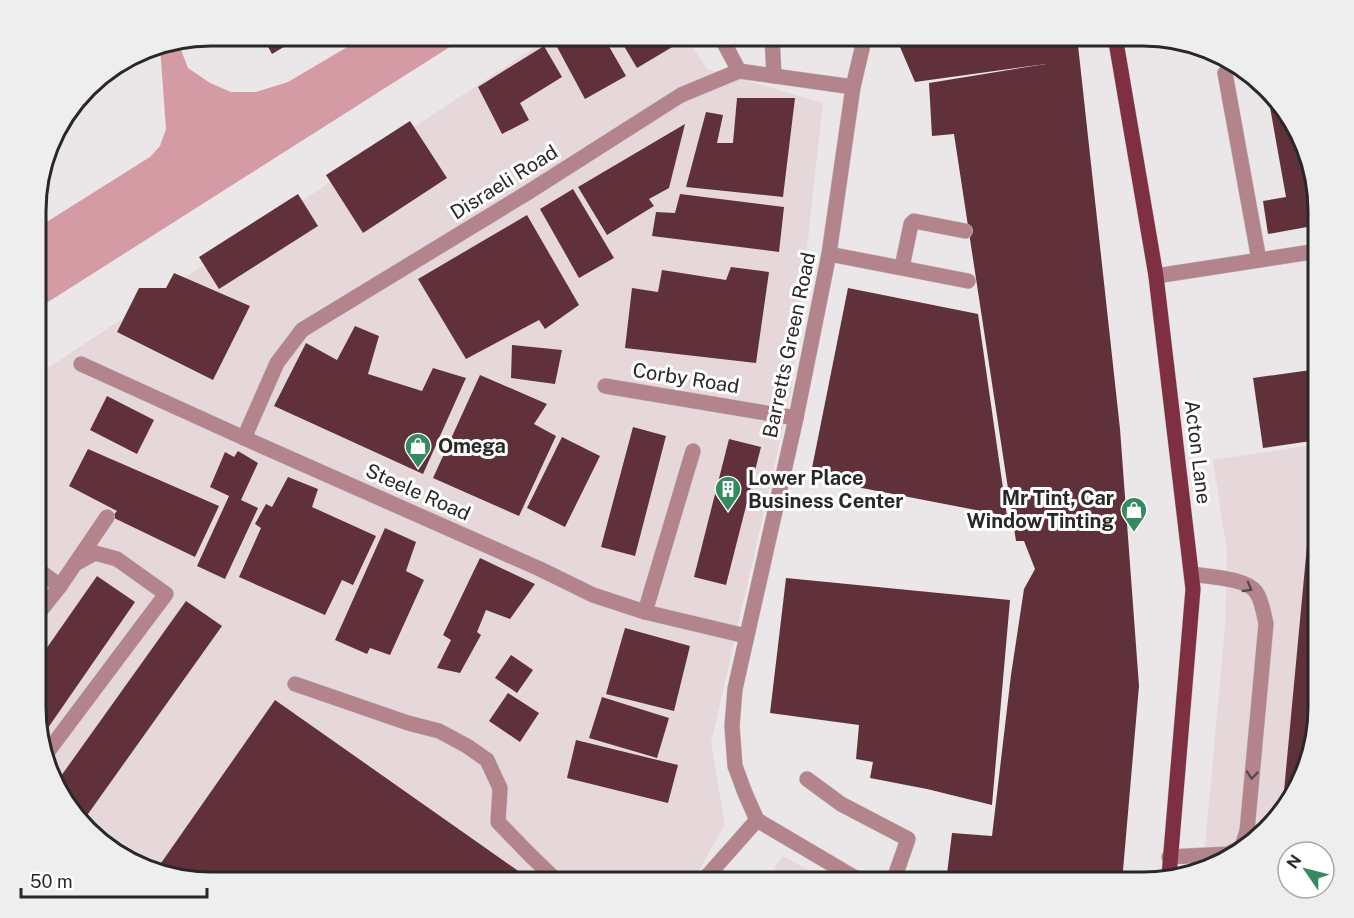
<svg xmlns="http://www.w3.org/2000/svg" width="1354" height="918" viewBox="0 0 1354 918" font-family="'Public Sans',sans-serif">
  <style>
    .built { fill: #e6d8da }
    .water { fill: #d49ba4 }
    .building { fill: #60313a }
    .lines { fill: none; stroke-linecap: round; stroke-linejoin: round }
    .minor-casing { stroke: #c8c4c4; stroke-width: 16 }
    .major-casing { stroke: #c8c4c4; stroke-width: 16 }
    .minor { stroke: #b3848c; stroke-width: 15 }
    .major { stroke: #7e3042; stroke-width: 15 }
    .oneway { stroke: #59484a }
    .labels { text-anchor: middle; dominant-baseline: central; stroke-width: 6; stroke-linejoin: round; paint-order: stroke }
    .street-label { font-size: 20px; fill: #292727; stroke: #fff }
    .poi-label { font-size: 20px; font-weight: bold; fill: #292727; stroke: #fff; text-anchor: start }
    .rim { fill: none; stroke: #292727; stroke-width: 3 }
  </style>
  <rect width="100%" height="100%" fill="#ebe6e7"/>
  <!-- built -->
  <g class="built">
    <path d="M552,36H685L707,69L823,103L791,393L711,743L725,825L692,882H200L105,846L60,795L37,729V375Z"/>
    <path d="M1318,444V718L1282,813L1220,864L1203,868L1225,628L1227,552L1213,460Z"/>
    <path d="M783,856L831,882H765Z"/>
  </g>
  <!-- water -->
  <path class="water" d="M366,36H467L37,309V228L150,157L160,146L166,129L160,46L180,42L181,50L188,68L210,83L231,92H256L288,82Z"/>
  <!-- building -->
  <g class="building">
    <path d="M262,36H302L272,54Z"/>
    <path d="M572,36H603L626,76L585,99L556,45Z"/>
    <path d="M618,36H682L684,40L637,68Z"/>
    <path d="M897,36H1077L1120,429L1139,686L1122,882H946L952,833L992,836L1011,675L1024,589L1035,569L1024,541H1016L954,134L932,136L929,83L1046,64L915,82L897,40Z"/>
    <path d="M544,46L562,77L520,103L529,120L502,134L478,87Z"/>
    <path d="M1268,96L1300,134L1318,200V225L1268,234L1263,201L1286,197Z"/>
    <path d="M737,98H795L783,197L686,187L706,112L723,115L717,143H733Z"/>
    <path d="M410,121L447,178L363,233L326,175Z"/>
    <path d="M685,124L669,188L649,199L654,206L607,235L578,187Z"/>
    <path d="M573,189L614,258L579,278L540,209Z"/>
    <path d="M298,194L318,226L219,289L199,257Z"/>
    <path d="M680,194L784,207L779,252L652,236L656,212L675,213Z"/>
    <path d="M527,215L579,305L545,329L539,320L466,359L418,279Z"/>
    <path d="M731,267L769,272L756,363L625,348L632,288L658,292L662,270L726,280Z"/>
    <path d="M174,273L250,306L213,380L117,332L139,288H166Z"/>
    <path d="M848,288L978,314L1007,516L810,478Z"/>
    <path d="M355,326L379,336L368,374L422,391L433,368L466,378L423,474L274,406L306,343L337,360Z"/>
    <path d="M512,345L562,350L555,384L511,378Z"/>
    <path d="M1318,369V440L1263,448L1253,378Z"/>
    <path d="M480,375L547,404L534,424L556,436L519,516L433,478Z"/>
    <path d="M107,396L154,420L137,454L90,430Z"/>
    <path d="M633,427L666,436L635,556L601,547Z"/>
    <path d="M562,437L600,456L565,527L527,508Z"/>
    <path d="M729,439L761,447L726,585L694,577Z"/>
    <path d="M88,449L219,506L195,557L112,517L117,511L69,486Z"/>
    <path d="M238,451L258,463L241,500L258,508L225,579L197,566L229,496L210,487L225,452L234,457Z"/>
    <path d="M1315,460L1318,461V718L1282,812Z"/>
    <path d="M288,477L318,489L312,507L376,536L353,585L342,580L325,615L239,577L261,528L255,524L266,504L272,507Z"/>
    <path d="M385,528L416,542L406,571L424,580L390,655L370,648L367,654L335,640Z"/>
    <path d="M480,558L535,584L510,619L486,610L477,632L481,635L460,673L437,668L451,640L443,635Z"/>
    <path d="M97,576L135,602L41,738L37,729V662Z"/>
    <path d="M786,578L1010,600L992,805L927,789L870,778L873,762L856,759L859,725L770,713Z"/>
    <path d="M186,601L222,626L83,821L60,795L56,783Z"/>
    <path d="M625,628L690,646L674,711L606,694Z"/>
    <path d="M511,655L533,670L517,693L495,678Z"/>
    <path d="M508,693L539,713L520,742L489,721Z"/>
    <path d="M602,697L669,718L657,758L589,738Z"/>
    <path d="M275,700L534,882H200L159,866Z"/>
    <path d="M576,740L678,765L668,803L567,778Z"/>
  </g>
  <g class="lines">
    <!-- minor casing -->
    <g class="minor-casing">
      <g id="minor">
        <path d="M772,36L774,76"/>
        <path d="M722,39L739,71"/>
        <path d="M1225,73L1259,260"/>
        <path d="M829,254L968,281"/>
        <path d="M902,267L911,224L914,221L965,231"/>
        <path d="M1156,276L1318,251"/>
        <path d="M81,364L244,438L540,569L593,595L645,612L746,636"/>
        <path d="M605,386L796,418"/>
        <path d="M244,438L277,363L302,330L527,193L681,95L739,71L853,87"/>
        <path d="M37,569L60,586"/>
        <path d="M1192,574C1209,577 1246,578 1256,592C1262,600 1264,615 1266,624L1247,831L1242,846"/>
        <path d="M645,612L693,451"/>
        <path d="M37,615L60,586L107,517"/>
        <path d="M295,684L408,723L439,731L467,746L487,760L500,788L498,822L528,853L558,882"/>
        <path d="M46,754L166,594L117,559L95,553L75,564"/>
        <path d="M807,779L841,804L908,839L893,882"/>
        <path d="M1169,857L1228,854L1241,847"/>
        <path d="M702,882L757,820"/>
        <path d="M862,882L757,820L745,793L735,766L732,726L735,689L796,418L829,254L853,87L865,36"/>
      </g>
    </g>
    <!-- major casing -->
    <g class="major-casing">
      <path id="major" d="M1115,36L1156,276L1193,589L1169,876"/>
    </g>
    <!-- minor -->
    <use href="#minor" class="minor"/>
    <!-- major -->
    <use href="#major" class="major"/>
  </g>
  <!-- one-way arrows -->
  <defs><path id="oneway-chevron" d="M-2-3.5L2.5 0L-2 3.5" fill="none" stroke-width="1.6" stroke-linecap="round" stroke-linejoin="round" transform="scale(1.5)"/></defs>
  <g class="oneway">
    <use href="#oneway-chevron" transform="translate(1248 588) rotate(30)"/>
    <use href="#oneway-chevron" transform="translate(1252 775) rotate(95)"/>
  </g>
  <!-- icons -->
  <defs>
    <g id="shop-pin" transform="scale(1.35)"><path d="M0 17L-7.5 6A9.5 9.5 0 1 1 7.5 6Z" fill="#358b5f" stroke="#fff"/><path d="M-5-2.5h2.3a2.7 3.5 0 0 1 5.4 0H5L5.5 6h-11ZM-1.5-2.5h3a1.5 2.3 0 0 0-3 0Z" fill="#fff"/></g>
    <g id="building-pin" transform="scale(1.35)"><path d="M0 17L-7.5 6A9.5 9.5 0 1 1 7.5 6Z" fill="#358b5f" stroke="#fff"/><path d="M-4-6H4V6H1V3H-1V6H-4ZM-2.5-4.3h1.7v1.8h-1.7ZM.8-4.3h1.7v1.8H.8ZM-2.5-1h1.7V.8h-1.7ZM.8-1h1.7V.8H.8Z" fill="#fff"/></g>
  </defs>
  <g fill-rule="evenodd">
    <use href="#shop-pin" x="418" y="446"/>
    <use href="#building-pin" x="728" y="489"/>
    <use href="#shop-pin" x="1134" y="510"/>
  </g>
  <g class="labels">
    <!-- street labels -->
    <g class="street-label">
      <text transform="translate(504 182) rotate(-32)">Disraeli Road</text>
      <text transform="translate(789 345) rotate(-78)">Barretts Green Road</text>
      <text transform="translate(686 378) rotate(9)">Corby Road</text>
      <text transform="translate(1198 452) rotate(83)">Acton Lane</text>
      <text transform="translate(418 492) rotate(24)">Steele Road</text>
    </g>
    <!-- poi labels -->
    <g class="poi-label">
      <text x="438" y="446">Omega</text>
      <text x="748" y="478">Lower Place<tspan x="748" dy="23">Business Center</tspan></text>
      <text x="1114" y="498" text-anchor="end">Mr Tint, Car<tspan x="1114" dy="23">Window Tinting</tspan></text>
    </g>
  </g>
  <!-- crop -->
  <path d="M0 0H1354V918H0ZM211 46H1143A165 165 0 0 1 1308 211V707A165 165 0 0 1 1143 872H211A165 165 0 0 1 46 707V211A165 165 0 0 1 211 46Z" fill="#eee" fill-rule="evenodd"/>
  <path class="rim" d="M211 46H1143A165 165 0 0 1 1308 211V707A165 165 0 0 1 1143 872H211A165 165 0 0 1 46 707V211A165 165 0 0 1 211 46Z"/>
  <!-- north arrow -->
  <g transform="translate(1306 870) rotate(305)"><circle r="28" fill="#ffffff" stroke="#a9a9a9" stroke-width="1.5"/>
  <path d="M0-4.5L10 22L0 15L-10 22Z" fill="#358b5f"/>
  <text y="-9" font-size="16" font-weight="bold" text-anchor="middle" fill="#292727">N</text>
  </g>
  <!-- scale -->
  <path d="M21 888v9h186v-9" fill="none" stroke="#292727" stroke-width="3"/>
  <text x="30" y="888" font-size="18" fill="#292727" stroke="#ffffff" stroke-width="4.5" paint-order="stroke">50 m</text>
</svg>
